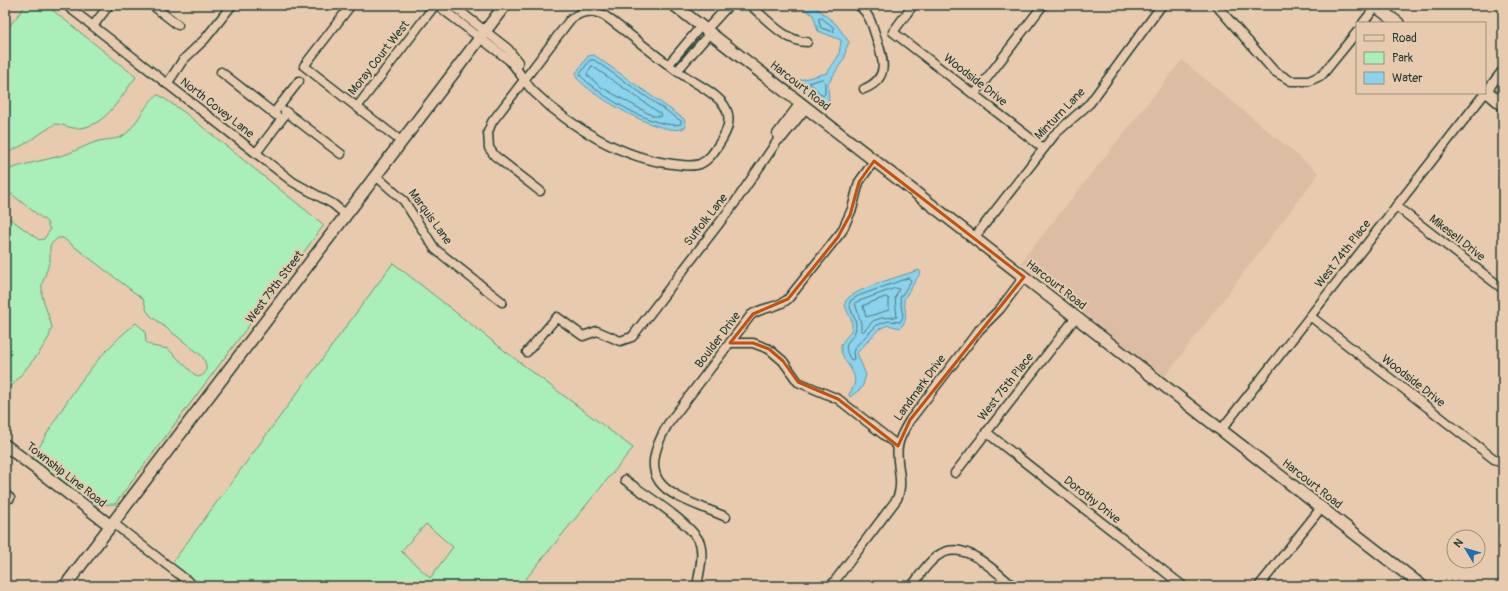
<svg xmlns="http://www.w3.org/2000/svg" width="1508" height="591" viewBox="0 0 1508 591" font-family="Pangolin,sans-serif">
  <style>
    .built { fill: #dcbca3 }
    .green { fill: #aaefba; stroke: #649677; fill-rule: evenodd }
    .water { fill: #8bd2ec; stroke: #6096a2 }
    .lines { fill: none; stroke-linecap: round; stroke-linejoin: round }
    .shore { stroke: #4a797e; stroke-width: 1 }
    .street-casing { stroke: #1f3d34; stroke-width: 11 }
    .secondary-casing { stroke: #1f3d34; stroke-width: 14 }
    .street { stroke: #e8cbaf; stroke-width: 8 }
    .secondary { stroke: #e8cbaf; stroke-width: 11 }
    .marked { fill: none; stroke: #c05314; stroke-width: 3; stroke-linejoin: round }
    .labels { text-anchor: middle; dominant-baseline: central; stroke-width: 4; stroke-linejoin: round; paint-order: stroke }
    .street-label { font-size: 12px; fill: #1f3d34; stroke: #e8cbaf }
  </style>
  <rect width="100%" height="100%" fill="#e8cbaf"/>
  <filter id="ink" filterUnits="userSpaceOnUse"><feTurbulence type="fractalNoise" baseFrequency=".025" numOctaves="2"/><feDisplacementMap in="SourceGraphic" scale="8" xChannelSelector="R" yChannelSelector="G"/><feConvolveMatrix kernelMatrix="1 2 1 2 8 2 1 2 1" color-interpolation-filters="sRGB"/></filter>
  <g filter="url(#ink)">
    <!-- built -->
    <path class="built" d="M1182,60L1319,173L1164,378L1021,262Z"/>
    <!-- green -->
    <g class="green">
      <path d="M26,5H46L136,77C120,97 104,131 73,128C67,127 62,124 55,124L23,145L5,154V32Z"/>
      <path d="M159,95L184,112L324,225L115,504L94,505L33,458C62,407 90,360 136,323L145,331L146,342L152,346L168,349L197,377C210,376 207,362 201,355L151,316L147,311L143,299L63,238H58L50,245V261L42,284V296L52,327L49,337L39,353L5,394V215L39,240L44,239L50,230L47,222L5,189V171C25,163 47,160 67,154C78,150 88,144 99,141C107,139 116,140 123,136C136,128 148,97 159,95Z"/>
      <path d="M393,263L510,355L633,448L520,586H203L172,563ZM426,524L453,547L430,578L401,551Z"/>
    </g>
    <!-- water -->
    <g class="water">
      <path d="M799,5H813L836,24L849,42L846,49L845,57L828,84L829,102L825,103L802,84L800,80L827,73L839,55L841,40L818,31L813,15Z"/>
      <path d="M594,55L684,119L686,127C666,141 589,94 576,77V73L588,56Z"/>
      <path d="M919,270L921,272L904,299C904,311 910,318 900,328L888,325L879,329L857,353L866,375L862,388L850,397L849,394C864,374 845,368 841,350C839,340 852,336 852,326C853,318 845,311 845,303C846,291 907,274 919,270Z"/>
    </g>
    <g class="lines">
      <!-- shore -->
      <g class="shore">
        <path d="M819,18H822L833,27L834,32L821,28Z"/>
        <path d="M590,60H594L681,121V124C657,131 596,94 580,75Z"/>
        <path d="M592,66L661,114L662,116H653L601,87L587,75Z"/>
        <path d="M823,79L825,81V94L823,96L809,83Z"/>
        <path d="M909,278L911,281L900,298L903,317L900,322L888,321L877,325L855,347L853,352L854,359L851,360C838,339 856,343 856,325C856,317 848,309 850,301L858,296Z"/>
        <path d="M896,288L899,289L895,298L897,317L881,318L873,321L864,331H861V323L855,303Z"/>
        <path d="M886,297L889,299V310L866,317L863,306Z"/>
      </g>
      <!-- street casing -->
      <g class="street-casing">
        <g id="street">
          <path d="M66,5L293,182L333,204L346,215"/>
          <path d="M152,5L178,25"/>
          <path d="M351,5L304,66L402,142"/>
          <path d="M437,5L509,60C519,70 525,84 535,93C572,128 622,158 673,164C682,165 692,167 700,164C709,160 714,152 719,144C727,132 733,119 724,105C715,92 691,81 677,71C653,54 630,34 605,16C593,9 579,11 569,21L492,122L488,132L489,148L495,156L540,191"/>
          <path d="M452,5L508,49L518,62L517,69"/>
          <path d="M750,5C766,18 785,42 807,42"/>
          <path d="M858,5C869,13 872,24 876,37C883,58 891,78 864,89"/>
          <path d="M913,5L893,32L1043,148"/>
          <path d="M1216,5L1274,71L1291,81H1309L1322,75L1357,32"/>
          <path d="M1363,23L1377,5"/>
          <path d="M93,26L109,5"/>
          <path d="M706,30L729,5"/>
          <path d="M669,64L701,26"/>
          <path d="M677,71L710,33"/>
          <path d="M221,72L276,115"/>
          <path d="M167,84L183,60L205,39L232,5"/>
          <path d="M1485,93L1503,70"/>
          <path d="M974,95L1043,5"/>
          <path d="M357,107L435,5"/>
          <path d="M277,109L299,81"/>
          <path d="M285,111L341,154"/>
          <path d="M778,140L782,138L806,108"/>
          <path d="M256,153L284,116"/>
          <path d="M376,176L404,201L435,249L502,302"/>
          <path d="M1396,206L1503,289"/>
          <path d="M974,238L1055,134L1090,103L1162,5"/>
          <path d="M1310,316L1494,459L1503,464"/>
          <path d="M730,343H753L769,349L783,361L798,382L838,399L898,446"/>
          <path d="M527,352L557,317L583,336L597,331L620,341L632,337L734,204L778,140L777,134L800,103"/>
          <path d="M1221,430L1485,93"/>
          <path d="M986,432L1183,586"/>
          <path d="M955,473L1076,317"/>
          <path d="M625,480C643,493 692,524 700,543C704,556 699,573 697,586"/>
          <path d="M5,494L10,498"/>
          <path d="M726,517C675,495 630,489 668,424L751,315C763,306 777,309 788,299L842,231L852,209L859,182L874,161"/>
          <path d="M111,525L117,526L194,586"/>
          <path d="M831,586L897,499C905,481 895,464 898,446C900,436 905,428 910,420L979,330L1000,309L1024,277"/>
          <path d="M912,586C919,577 926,564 936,557C962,536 993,570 1013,586"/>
          <path d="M1259,586L1321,508"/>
        </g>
      </g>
      <!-- secondary casing -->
      <g class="secondary-casing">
        <g id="secondary">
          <path d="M674,5L1422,586"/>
          <path d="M1374,5L1398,23"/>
          <path d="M1485,90L1503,105"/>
          <path d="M5,445L107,523L111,525"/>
          <path d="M65,586L505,5"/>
        </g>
      </g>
      <!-- street -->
      <use href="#street" class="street"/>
      <!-- secondary -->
      <use href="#secondary" class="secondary"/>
    </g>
  </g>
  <!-- marked area -->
  <path class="marked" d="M874,161L1024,277L910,420L898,446L838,399L798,382L783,361L769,349L753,343H730L753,314L788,299L838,237L850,215L859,182Z"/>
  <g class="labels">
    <!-- street labels -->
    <g class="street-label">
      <text transform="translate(379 58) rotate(-52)">Moray Court West</text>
      <text transform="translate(975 80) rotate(38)">Woodside Drive</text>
      <text transform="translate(800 86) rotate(38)">Harcourt Road</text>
      <text transform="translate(217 108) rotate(38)">North Covey Lane</text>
      <text transform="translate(1060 114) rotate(-46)">Minturn Lane</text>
      <text transform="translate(430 217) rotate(54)">Marquis Lane</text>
      <text transform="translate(706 220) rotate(-52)">Suffolk Lane</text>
      <text transform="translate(1457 238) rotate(38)">Mikesell Drive</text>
      <text transform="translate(1343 254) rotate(-52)">West 74th Place</text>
      <text transform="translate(1056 285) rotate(38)">Harcourt Road</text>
      <text transform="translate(275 287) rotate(-53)">West 79th Street</text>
      <text transform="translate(718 340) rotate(-53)">Boulder Drive</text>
      <text transform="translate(1413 381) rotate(38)">Woodside Drive</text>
      <text transform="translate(1006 387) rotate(-52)">West 75th Place</text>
      <text transform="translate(920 388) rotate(-54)">Landmark Drive</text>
      <text transform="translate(66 475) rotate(38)">Township Line Road</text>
      <text transform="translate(1312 484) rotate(38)">Harcourt Road</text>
      <text transform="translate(1092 500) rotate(38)">Dorothy Drive</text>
    </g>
  </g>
  <!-- margin -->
  <rect width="1508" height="591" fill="none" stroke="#e8cbaf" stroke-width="20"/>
  <rect x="10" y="10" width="1488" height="571" fill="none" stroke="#1f3d34" stroke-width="1.5" filter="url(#ink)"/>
  <!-- legend -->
  <rect x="1356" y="22" width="130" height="72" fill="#e8cbaf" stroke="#98927e"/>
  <rect x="1364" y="35" width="20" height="6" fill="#e8cbaf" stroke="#98927e"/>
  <text x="1392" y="42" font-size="12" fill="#1f3d34">Road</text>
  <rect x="1364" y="52" width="20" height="12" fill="#aaefba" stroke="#98927e"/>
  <text x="1392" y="62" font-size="12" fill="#1f3d34">Park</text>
  <rect x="1364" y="72" width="20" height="12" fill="#8bd2ec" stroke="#98927e"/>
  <text x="1392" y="82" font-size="12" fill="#1f3d34">Water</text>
  <!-- north arrow -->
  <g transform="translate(1466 549) rotate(308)"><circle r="19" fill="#e8cbaf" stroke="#98927e"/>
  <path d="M0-3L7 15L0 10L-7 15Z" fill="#1f6fb2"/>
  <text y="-6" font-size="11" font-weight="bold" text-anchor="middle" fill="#1f3d34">N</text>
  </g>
</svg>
